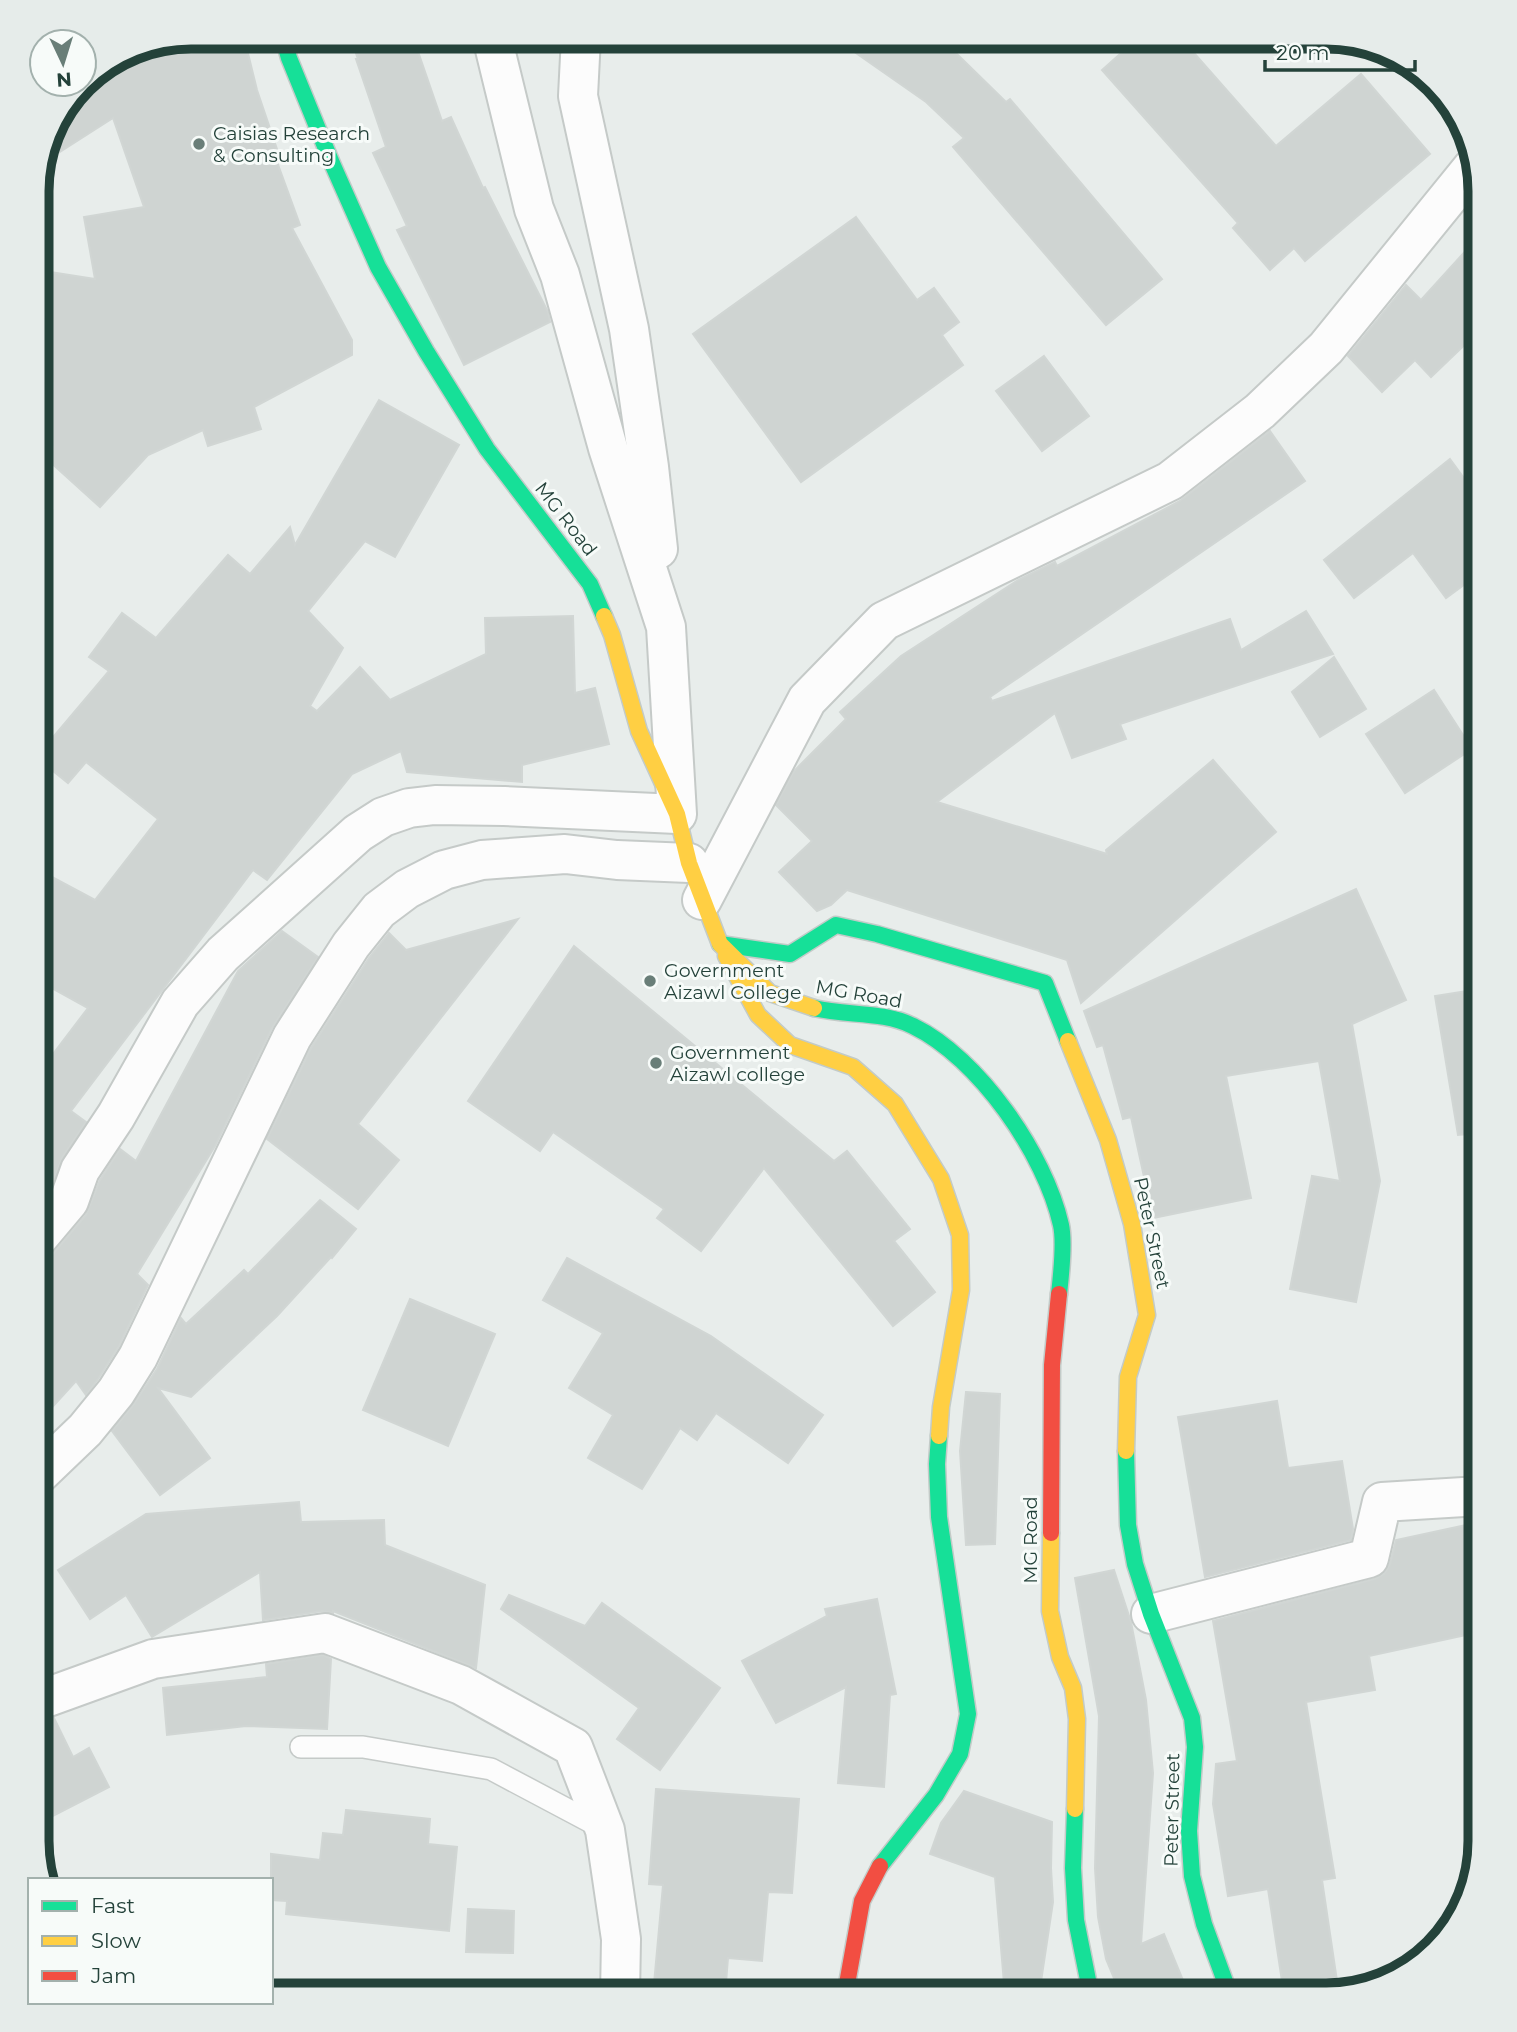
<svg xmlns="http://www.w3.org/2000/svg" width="1517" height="2032" viewBox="0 0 1517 2032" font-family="Montserrat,sans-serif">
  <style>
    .building { fill: #cfd4d2; stroke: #d1d6d4; stroke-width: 2 }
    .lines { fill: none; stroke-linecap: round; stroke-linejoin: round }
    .lane-casing { stroke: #c5cac8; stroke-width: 24 }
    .street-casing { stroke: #c5cac8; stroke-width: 42 }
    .fast-casing { stroke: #c3cbc8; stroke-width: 19 }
    .slow-casing { stroke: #c3cbc8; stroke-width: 19 }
    .jam-casing { stroke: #c3cbc8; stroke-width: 19 }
    .lane { stroke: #fcfcfc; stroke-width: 21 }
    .street { stroke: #fcfcfc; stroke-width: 38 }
    .fast { stroke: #16e098; stroke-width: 16 }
    .slow { stroke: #ffcf43; stroke-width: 16 }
    .jam { stroke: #f24e42; stroke-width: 16 }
    .poi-dot { fill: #697e78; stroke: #f7fbf9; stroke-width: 2.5 }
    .labels { text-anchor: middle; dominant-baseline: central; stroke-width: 6; stroke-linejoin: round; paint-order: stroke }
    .poi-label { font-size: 19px; fill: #24423a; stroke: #f7fbf9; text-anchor: start }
    .street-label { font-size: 19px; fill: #24423a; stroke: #f7fbf9 }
    .rim { fill: none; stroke: #24423a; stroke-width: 9 }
  </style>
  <rect width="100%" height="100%" fill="#e8edeb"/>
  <!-- building -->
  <g class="building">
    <path d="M191,37H244L257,90L280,158L276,159L300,225L292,228L352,340V355L254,407L261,429L208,446L203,430L148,455L100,507L37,450V270L95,279L84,217L144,207L113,118L41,164L53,122L68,102L98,82L96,71L132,48Z"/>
    <path d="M350,37H413L442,121L451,117L483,188L485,187L548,312L550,322L464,365L397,230L407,226L373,153L386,147L356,59H358Z"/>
    <path d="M833,37H932L957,54L1006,102L1010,99L1162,279L1106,325L953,147L964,138L926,102Z"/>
    <path d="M1139,37H1180L1276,146L1361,74L1430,154L1305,261L1294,248L1270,270L1233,228L1238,223L1102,70Z"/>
    <path d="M856,217L917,300L934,288L959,322L942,335L963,365L801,482L693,334Z"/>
    <path d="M1480,235V330L1431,377L1415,360L1382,392L1348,356L1406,285L1421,300Z"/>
    <path d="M1044,356L1089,416L1042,451L996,391Z"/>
    <path d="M379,400L459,445L395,557L365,541L308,611L343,648L310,706L317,711L360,667L390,700L486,654L485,618L573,616L575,693L595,688L609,744L522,765V782L407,772L401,751L352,774L267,880L253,870L71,1111L86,1122L62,1158L50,1190L37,1205V1075L88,1008L37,980V869L95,900L158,819L86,762L68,783L37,758V756L109,671L89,657L122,613L156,638L228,555L250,574L290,527L295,545Z"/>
    <path d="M1270,431L1305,481L990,697L992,701L1230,619L1241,650L1306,611L1333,654L1120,724L1126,739L1072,758L1055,713L937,802L1107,854L1106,850L1213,760L1276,832L1081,1003L1067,960L847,890L831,905L817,911L779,872L812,841L776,805L794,771L846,719L840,712L901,656L1018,580L1055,562L1057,566L1180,501Z"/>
    <path d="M1450,459L1480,500V573L1446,598L1413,553L1354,598L1324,560Z"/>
    <path d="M1334,657L1366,709L1320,737L1292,692Z"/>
    <path d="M1434,690L1472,749L1405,793L1366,734Z"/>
    <path d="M1356,889L1406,1000L1352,1024L1380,1181L1356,1302L1290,1289L1312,1176L1340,1181L1319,1061L1226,1076L1251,1198L1153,1218L1131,1117L1123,1119L1103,1045L1097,1047L1084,1011Z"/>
    <path d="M518,919L358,1124L399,1160L358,1209L267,1139L311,1048L369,958L389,933L406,950Z"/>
    <path d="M282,931L318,957L272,1028L215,1146L137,1274L148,1285L119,1346L98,1379L86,1395L76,1381L37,1424V1260L45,1259L53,1254L86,1215L100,1180L120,1149L136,1161L238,971Z"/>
    <path d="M574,946L834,1161L847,1151L910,1229L894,1241L935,1292L893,1326L764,1168L701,1251L657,1218L664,1209L553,1132L540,1151L468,1101Z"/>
    <path d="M1480,989V1133L1458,1135L1435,996Z"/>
    <path d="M320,1200L356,1229L332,1258L331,1257L277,1316L191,1397L158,1388L210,1458L160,1495L112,1431L134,1404L157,1369L181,1318L186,1324L244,1270L248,1274Z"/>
    <path d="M567,1258L711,1336L823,1415L788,1463L716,1413L697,1440L680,1428L642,1489L588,1458L613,1415L569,1388L603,1333L543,1300Z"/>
    <path d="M410,1299L495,1334L448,1446L363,1410Z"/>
    <path d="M966,1392L1000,1394L995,1544L966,1545L960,1451Z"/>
    <path d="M1277,1401L1288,1468L1342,1461L1353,1529L1351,1540L1205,1577L1178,1417Z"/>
    <path d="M299,1502L301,1522L384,1520L385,1545L485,1585L476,1668L333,1611V1613L322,1611L263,1620L260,1572L152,1637L126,1595L90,1619L58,1570L146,1514Z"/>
    <path d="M1480,1522V1632L1369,1656L1375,1690L1306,1702L1335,1878L1322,1880L1337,1981L1283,1988L1268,1889L1228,1896L1213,1804L1216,1764L1237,1761L1213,1621L1374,1579L1384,1574L1390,1564L1396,1540Z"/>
    <path d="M1114,1570L1131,1622L1146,1700L1153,1773L1141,1944L1164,1934L1189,1995H1121L1106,1959L1098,1917L1095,1868L1099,1716L1075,1578Z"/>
    <path d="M509,1595L585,1626L602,1603L720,1688L660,1770L617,1739L639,1708L501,1609Z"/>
    <path d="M877,1599L896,1694L890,1695L884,1787L838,1783L846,1687L776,1723L742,1661L827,1616L825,1609Z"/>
    <path d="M323,1655L331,1659L327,1729L246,1726L167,1735L163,1688L267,1677L266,1664Z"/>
    <path d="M54,1718L73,1757L89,1748L109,1787L37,1824V1722Z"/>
    <path d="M656,1789L799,1799L792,1893L768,1892L762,1961L728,1958L725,1995H653L663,1885L649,1884Z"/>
    <path d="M964,1791L1052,1822L1051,1868L1053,1902L1039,1995H1005L995,1877L930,1854L941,1823Z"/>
    <path d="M346,1810L430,1819L428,1844L457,1847L449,1931L286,1914L287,1901L271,1900V1854L320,1860L323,1833L343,1835Z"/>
    <path d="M468,1909L514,1911L513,1953L466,1952Z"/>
  </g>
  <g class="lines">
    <!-- lane casing -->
    <g class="lane-casing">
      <path id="lane" d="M301,1747H363L491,1769L604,1829"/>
    </g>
    <!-- street casing -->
    <g class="street-casing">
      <g id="street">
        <path d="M581,37L578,96L629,329L649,467L658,549"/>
        <path d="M702,900L807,700L884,621L1170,481L1260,411L1326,348L1473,167"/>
        <path d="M37,1239L69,1201L80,1170L116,1116L180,1003L223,954L358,833L383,817L409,808L435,805L504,806L677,814L666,627L608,448L560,275L534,209L492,37"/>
        <path d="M37,1476L85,1430L116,1392L138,1357L292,1037L351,945L379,910L407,889L444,870L482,860L565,854L617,860L689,863"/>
        <path d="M1151,1614L1369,1558L1382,1502L1480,1496"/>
        <path d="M37,1701L153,1659L325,1633L461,1685L573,1747L605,1830L621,1939L620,1995"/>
      </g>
    </g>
    <!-- fast casing -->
    <g class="fast-casing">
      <g id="fast">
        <path d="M283,37L289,58L331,161L378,267L426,351L487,449L590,584L604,616"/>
        <path d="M720,944L790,954L836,925L877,934L1045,983L1068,1041"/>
        <path d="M814,1008C847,1016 883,1011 913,1026C979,1058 1045,1154 1061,1225C1065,1243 1061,1276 1059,1294"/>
        <path d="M1126,1451L1128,1525L1135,1564L1151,1614L1192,1718L1195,1747L1189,1831L1192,1876L1204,1924L1230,1995"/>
        <path d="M1075,1809L1073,1868L1076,1920L1091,1995"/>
        <path d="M880,1866L936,1795L960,1754L968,1714L939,1517L937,1464L939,1436"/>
      </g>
    </g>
    <!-- slow casing -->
    <g class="slow-casing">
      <g id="slow">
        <path d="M604,616L612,635L639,731L677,814L689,863L720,944L770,993L814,1008"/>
        <path d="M726,956L758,1015L790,1045L853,1067L895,1104L941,1179L960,1235L961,1290L941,1407L939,1436"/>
        <path d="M1068,1041L1108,1140L1132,1224L1147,1315L1128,1377L1126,1451"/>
        <path d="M1051,1533L1050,1611L1060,1657L1073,1688L1077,1719L1075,1809"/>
      </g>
    </g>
    <!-- jam casing -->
    <g class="jam-casing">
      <g id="jam">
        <path d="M1051,1533L1052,1365L1059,1294"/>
        <path d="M845,1995L862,1901L880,1866"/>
      </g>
    </g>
    <!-- lane -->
    <use href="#lane" class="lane"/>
    <!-- street -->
    <use href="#street" class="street"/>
    <!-- fast -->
    <use href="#fast" class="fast"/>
    <!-- slow -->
    <use href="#slow" class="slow"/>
    <!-- jam -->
    <use href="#jam" class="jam"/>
  </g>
  <!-- markers -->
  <g class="poi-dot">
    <circle cx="199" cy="144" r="7"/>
    <circle cx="650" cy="981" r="7"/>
    <circle cx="656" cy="1063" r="7"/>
  </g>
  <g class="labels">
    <!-- poi labels -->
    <g class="poi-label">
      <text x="213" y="133">Caisias Research<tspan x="213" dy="22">&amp; Consulting</tspan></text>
      <text x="664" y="970">Government<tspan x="664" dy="22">Aizawl College</tspan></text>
      <text x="670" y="1052">Government<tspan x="670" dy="22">Aizawl college</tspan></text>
    </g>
    <!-- street labels -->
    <g class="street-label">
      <text transform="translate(566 519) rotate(52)">MG Road</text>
      <text transform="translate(859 994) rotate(10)">MG Road</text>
      <text transform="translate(1152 1233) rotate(78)">Peter Street</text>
      <text transform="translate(1030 1540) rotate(-90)">MG Road</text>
      <text transform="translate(1172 1810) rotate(-89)">Peter Street</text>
    </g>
  </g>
  <!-- crop -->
  <path d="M0 0H1517V2032H0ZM191 49H1326A142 142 0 0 1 1468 191V1841A142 142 0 0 1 1326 1983H191A142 142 0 0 1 49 1841V191A142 142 0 0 1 191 49Z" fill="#e6ecea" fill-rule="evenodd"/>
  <path class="rim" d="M191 49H1326A142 142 0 0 1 1468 191V1841A142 142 0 0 1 1326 1983H191A142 142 0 0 1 49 1841V191A142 142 0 0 1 191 49Z"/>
  <!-- legend -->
  <rect x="28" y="1878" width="245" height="126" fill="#f7fbf9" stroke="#a3b1ad" stroke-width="2"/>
  <rect x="42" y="1901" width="35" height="10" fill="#16e098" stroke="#a3b1ad" stroke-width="2"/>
  <text x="91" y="1913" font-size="21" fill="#24423a">Fast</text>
  <rect x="42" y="1936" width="35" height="10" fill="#ffcf43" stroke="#a3b1ad" stroke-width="2"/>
  <text x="91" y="1948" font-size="21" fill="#24423a">Slow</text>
  <rect x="42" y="1971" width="35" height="10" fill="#f24e42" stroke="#a3b1ad" stroke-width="2"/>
  <text x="91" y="1983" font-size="21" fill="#24423a">Jam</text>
  <!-- north arrow -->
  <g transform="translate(63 63) rotate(176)"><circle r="33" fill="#f7fbf9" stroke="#a3b1ad" stroke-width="2"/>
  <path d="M0-5L12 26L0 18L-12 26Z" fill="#697e78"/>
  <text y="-10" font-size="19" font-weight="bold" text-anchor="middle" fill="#24423a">N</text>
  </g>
  <!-- scale -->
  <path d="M1265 60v10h150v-10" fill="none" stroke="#24423a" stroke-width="3.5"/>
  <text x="1276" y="60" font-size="21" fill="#24423a" stroke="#f7fbf9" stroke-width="5" paint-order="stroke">20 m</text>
</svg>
